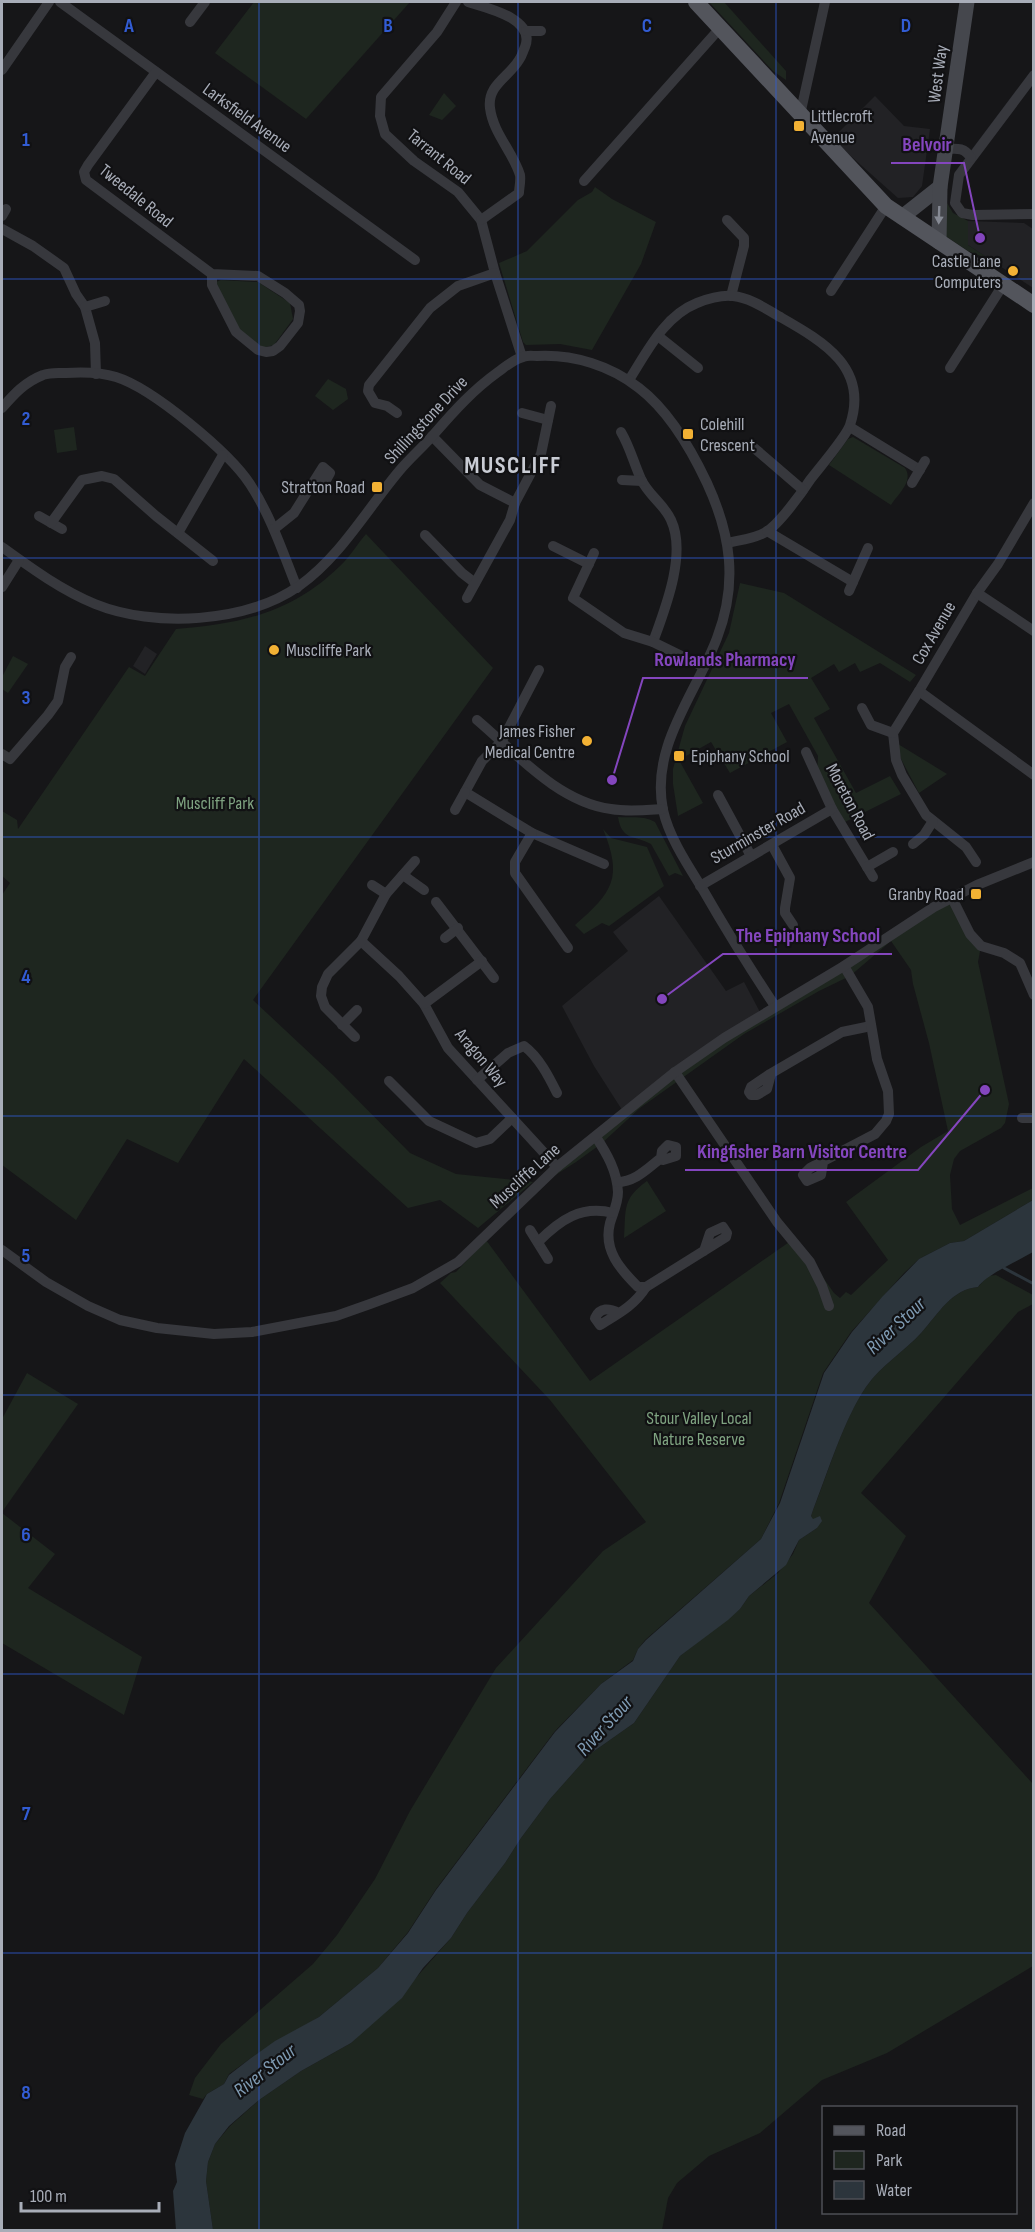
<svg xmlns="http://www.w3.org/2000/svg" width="1035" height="2232" viewBox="0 0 1035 2232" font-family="'Sofia Sans Condensed',sans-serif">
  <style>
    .built { fill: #222225 }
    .green { fill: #1e261f }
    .water { fill: #2c353c }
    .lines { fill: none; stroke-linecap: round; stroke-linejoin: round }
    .stream { stroke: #2c353c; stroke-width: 3 }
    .street { stroke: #37383d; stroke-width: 10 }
    .secondary { stroke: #45474d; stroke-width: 15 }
    .primary { stroke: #53555c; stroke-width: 16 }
    .oneway { fill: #858993 }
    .grid { fill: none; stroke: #325cd3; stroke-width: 1.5; stroke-opacity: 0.55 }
    .poi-dot { fill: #f2b134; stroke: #111113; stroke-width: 2 }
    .labels { text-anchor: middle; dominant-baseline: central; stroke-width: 4.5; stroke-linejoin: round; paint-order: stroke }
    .street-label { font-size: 18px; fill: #a8adb8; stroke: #111113 }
    .poi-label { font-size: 18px; fill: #a8adb8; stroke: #111113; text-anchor: start }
    .park-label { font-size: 18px; fill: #7fa381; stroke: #111113 }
    .water-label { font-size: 20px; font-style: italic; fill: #7f9bb3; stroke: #111113 }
    .district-label { font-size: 24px; font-weight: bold; letter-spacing: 1.5px; fill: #c9ccd4; stroke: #111113 }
    .grid-label { font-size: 20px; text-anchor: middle; font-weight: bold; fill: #325cd3; stroke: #111113; stroke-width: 4.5; stroke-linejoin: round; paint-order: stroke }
    .leader { fill: none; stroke: #8446be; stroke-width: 2 }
    .callout-dot { fill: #8446be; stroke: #111113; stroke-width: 2 }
    .callout-label { font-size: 20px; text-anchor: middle; font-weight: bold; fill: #8446be; stroke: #111113; stroke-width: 4.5; stroke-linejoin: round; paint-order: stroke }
  </style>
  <rect width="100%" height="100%" fill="#161618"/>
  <!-- built -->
  <g class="built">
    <path d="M875,96L904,126L930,129L922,186L913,197L898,198L835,142L838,133Z"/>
    <path d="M968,221L1024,223L1033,229V288L968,245Z"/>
    <path d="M145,646L157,654L145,674L133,666Z"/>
    <path d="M659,896L726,991L744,982L761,1014L624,1113L594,1066L562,1006L628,951L613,932Z"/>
  </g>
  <!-- green -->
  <g class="green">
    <path d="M254,2H410L306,119L215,53Z"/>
    <path d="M709,2H724L786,71V80L773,71Z"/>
    <path d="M444,93L456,106L442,120L429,115Z"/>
    <path d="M595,187L612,199L656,222L641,264L592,350L560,344L526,345L523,342L499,263L527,251L578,200L592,192Z"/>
    <path d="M947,203L953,213L968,221V245L991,260L968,251L944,235L943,205Z"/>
    <path d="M221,280L258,282L290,303L293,319L274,345L261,348L237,330L216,282Z"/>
    <path d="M328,379L346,389L348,399L333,410L315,396Z"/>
    <path d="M74,427L77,450L57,453L54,430Z"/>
    <path d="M853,437L905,468C914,481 898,494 891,505L829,465L848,439Z"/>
    <path d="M366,534L493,668L253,1000L333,1075L410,1153L456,1174L533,1182L478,1228L440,1200L408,1208L244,1059L178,1163L127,1139L76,1220L2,1165V895L10,883L2,876V811L17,820L18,829L129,667L145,676L176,629C240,624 292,613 340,566C350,557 357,544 366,534Z"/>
    <path d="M740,583L784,593L916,675L910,682L880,663L860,672L855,663L839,672L834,664L811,678L830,709L814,718L856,793L890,776L901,794L843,823L817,774L818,756L789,704L771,713L787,742L730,773L711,742L679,760L703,803L678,816L673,784V769L685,726L729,633Z"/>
    <path d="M13,656L28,664L8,693L2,689V677Z"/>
    <path d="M898,744L947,774L919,793L901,759Z"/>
    <path d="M618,817C630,818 644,815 655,822L683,876L675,873L669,876L651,844C634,835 622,841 618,817Z"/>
    <path d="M603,829L611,838L647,847L664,886L609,926L602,923L584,934L575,925C613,892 623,878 603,829Z"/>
    <path d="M952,898L981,946L978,962L1009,1104L1005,1123L1001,1128L960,1151L954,1159L950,1175L952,1209L960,1225L1033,1188V1200L964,1241L950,1243L919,1259L904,1273L851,1332L823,1373L779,1503L761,1539L645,1640L638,1649L633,1660L601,1684L555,1731L436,1889L408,1932L378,1968L319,2017L251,2058L229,2074L224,2084L207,2094L203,2099L189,2095L195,2078L221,2044L313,1964L337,1935L375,1879L410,1811L496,1668L603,1551L646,1522L550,1400L440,1283L451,1273L456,1272L486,1240L590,1381L795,1238L834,1293L840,1298L846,1292L851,1295L888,1260L846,1202L921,1147L948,1131L929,1043L913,984L911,970L891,941L850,976L819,991L744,1034L640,1108L601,1144L576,1162L529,1192L675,1072Z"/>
    <path d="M647,1181L666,1211L624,1238C626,1209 622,1199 647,1181Z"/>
    <path d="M996,1275L1033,1295V1304L1018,1312L861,1493L906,1536L869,1603L1033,1784V1966L887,2053L822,2080L760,2133L709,2156L677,2183L668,2198L662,2230H213L206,2181L208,2162L215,2144L230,2126L259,2100L301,2071L351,2043L414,1980L451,1938L467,1913L505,1863L521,1838L550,1799L590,1754L634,1723L680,1656L740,1609L749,1596L778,1573L793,1554L799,1540L817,1528L811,1516L813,1510C829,1471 843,1420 866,1387C881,1365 905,1351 922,1332C938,1314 952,1289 978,1287L988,1276Z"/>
    <path d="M27,1373L78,1404L2,1512V1419Z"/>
    <path d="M2,1513L55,1554L28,1588L142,1657L124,1715L2,1643Z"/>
  </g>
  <!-- water -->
  <path class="water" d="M1033,1200V1252C1018,1261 987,1274 978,1287C952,1289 938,1314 922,1332C905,1351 881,1365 866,1387C844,1419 828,1472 813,1510L811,1516L813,1519L820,1516L822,1521L817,1528L799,1540L786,1565L749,1596L740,1609L728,1620L680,1656L634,1723L590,1754L550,1799L521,1838L505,1863L467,1913L451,1938L423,1968L402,1998L351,2043L301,2071L259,2100L229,2126L215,2144L208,2162L206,2181L213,2230H176L173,2191L177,2182L175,2164L185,2133L207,2094L224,2084L229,2075L251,2058L275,2041L319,2017L378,1968L408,1933L436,1890L555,1732L601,1684L633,1661L638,1649L646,1640L761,1539L780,1503L824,1373L852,1332L882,1297L919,1259L950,1243L964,1241Z"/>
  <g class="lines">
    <!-- stream -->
    <path class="stream" d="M1004,1268L1034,1284"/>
    <!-- street -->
    <g class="street">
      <path d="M60,2L415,260"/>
      <path d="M456,2L437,32L381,97L380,116L385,134L414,161L458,192L481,220L495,273L522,357"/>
      <path d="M468,2C488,8 536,19 525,47C523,51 522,56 519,60C509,77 487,85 490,108C493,133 513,152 520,175C521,181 519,188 519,193L481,220"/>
      <path d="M190,22L205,2"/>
      <path d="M526,31H541"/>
      <path d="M2,70L49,2"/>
      <path d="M156,72L88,165L84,172L86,180L212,274L258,276L285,293L299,305L300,311L298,323L280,346L273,351L266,352L258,350L236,332L212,285V274"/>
      <path d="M1034,75L959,175L955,203L962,213L973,215L1034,214"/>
      <path d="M800,115L825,2"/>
      <path d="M947,149C958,148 965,148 971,158"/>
      <path d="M584,181L721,27"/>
      <path d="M2,216L6,209"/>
      <path d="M727,220L744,238V246L731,296"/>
      <path d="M2,229L33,246L64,268L76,294L85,307L95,343L96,374"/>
      <path d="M831,291L886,206"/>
      <path d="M85,307L105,301"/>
      <path d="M658,336L698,368"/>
      <path d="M950,368L1003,285"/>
      <path d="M629,380C647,352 664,316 697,303C707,299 722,295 733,296C751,298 766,309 782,318C824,342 869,368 850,425C846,437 819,468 810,480C801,494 779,524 766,532C754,539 740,540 727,543"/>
      <path d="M2,408C14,394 25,382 43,375C50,372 59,373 66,373C82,372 100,372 116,377C152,388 229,452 250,484C271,516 283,553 297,588"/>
      <path d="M397,413L387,406L375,403L368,391L369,385L430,308L458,286L495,273"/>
      <path d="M522,413L548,420"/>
      <path d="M850,427L920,470"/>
      <path d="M621,432C630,447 634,464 641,479C648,495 664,504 671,520C687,554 665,609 653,642"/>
      <path d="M432,436L480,485L515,503"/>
      <path d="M753,447L803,490"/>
      <path d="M622,480L642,481"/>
      <path d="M912,483L925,461"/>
      <path d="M1034,503L998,564L977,593L919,691L1034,775"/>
      <path d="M39,516L62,529"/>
      <path d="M51,523L82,480L102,476L114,479L156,516L213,561"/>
      <path d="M274,529L294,513L323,467L330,473L321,489L310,488"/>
      <path d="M767,531L853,582"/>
      <path d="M178,533L223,455"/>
      <path d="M425,535L462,573L475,583"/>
      <path d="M553,546L589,564"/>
      <path d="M2,547C31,568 61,590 95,604C154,628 246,623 299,586C341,556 367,509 400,470C411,457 424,446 435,433C455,410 473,390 498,372C505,367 514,359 523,357C527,355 532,356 537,356C574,354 611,366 639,388C669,411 691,449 707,483C731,535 738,583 717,638C696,694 650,746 663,810C669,837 687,864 702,888C725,928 749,967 775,1006"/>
      <path d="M594,553L573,598L624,633L653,642L704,667"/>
      <path d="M2,587L19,560"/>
      <path d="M849,591L868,548"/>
      <path d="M977,593L1034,631"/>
      <path d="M467,598L510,520L515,503L541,454L551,406"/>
      <path d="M539,670L502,741L482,761L465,792L532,833L604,864"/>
      <path d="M919,691L893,733L896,760L902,775L926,815L966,847L976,862"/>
      <path d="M862,708L871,725L893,733"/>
      <path d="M477,720C516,753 558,802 611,809C628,812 646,810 663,809"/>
      <path d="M806,752L832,809L873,877"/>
      <path d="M2,754L10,759L48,715L58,701L65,667L71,657"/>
      <path d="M718,795L751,856"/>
      <path d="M455,810L465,792"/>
      <path d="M532,833L515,862V873L568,948"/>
      <path d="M913,844L924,835L933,821"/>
      <path d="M772,845L790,878L785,908V913L793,925"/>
      <path d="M867,867L893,852"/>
      <path d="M403,875L424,890"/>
      <path d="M372,885L386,894"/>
      <path d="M700,886L832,809"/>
      <path d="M952,898L970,934L981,946L1004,953L1020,963L1034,995"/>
      <path d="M436,902L494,978"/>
      <path d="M445,938L458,928"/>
      <path d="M361,941L399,976L424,1004L448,1048L557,1167"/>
      <path d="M424,1004L482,961"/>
      <path d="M342,1025L357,1010"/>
      <path d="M355,1037L325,1007L321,996L322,987L328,974L361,941L386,894L415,861"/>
      <path d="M675,1072L777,1222L810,1262L822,1286L829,1306"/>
      <path d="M771,1074L767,1089L757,1095H751L749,1092L751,1087L770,1074L842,1032L871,1026"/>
      <path d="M477,1080L508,1053L524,1046C539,1057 549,1077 557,1093"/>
      <path d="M389,1081L429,1121L476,1143L490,1139L512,1118"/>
      <path d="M1022,1118H1034"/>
      <path d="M596,1137C607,1154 617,1171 618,1192C618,1203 613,1213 610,1223C603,1250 620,1269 638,1287H646L726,1237L727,1233L723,1227L710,1233L704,1251"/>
      <path d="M823,1162L821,1175L807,1181L803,1175L810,1168L875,1134L886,1121L889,1114L888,1091L877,1059L868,1007L844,966"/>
      <path d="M617,1182C635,1182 647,1169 661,1158L663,1160L676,1156V1147L668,1145L662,1151L661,1158"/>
      <path d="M530,1230L548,1259"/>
      <path d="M538,1242C560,1220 581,1205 613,1213"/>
      <path d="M2,1250L46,1282L88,1306L120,1320L157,1328L214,1334L252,1332L336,1316L370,1304L413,1288L458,1262L557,1167L675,1072L724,1038L844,966L934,907L977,885L1034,862"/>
      <path d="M619,1313C609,1308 600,1307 595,1318L600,1325C618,1314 635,1305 646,1287"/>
    </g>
    <!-- secondary -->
    <g class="secondary">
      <path d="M902,217L940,187"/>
      <path d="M939,242L940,187L967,2"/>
    </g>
    <!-- primary -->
    <path class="primary" d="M696,2L886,206L1034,305"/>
  </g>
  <!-- one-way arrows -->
  <defs><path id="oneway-solid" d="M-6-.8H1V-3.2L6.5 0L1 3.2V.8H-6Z" transform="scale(1.5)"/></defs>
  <use class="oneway" href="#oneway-solid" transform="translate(939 215) rotate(92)"/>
  <!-- grid -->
  <path class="grid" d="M259,2V2230M518,2V2230M776,2V2230M2,279H1034M2,558H1034M2,837H1034M2,1116H1034M2,1395H1034M2,1674H1034M2,1953H1034"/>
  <!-- markers -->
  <g class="poi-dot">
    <rect x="793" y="120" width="12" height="12" rx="3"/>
    <circle cx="1013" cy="271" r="6"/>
    <rect x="682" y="428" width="12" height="12" rx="3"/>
    <rect x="371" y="481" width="12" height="12" rx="3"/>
    <circle cx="274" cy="650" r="6"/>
    <circle cx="587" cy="741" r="6"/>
    <rect x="673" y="750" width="12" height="12" rx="3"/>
    <rect x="970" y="888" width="12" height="12" rx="3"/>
  </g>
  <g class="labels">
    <!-- street labels -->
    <g class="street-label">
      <text transform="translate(938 74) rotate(-82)">West Way</text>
      <text transform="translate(247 118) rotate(36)">Larksfield Avenue</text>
      <text transform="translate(439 157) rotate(39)">Tarrant Road</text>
      <text transform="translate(136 196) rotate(39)">Tweedale Road</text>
      <text transform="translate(426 420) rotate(-47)">Shillingstone Drive</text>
      <text transform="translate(934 633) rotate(-60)">Cox Avenue</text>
      <text transform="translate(850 802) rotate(62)">Moreton Road</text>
      <text transform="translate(758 833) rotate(-30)">Sturminster Road</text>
      <text transform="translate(481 1058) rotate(50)">Aragon Way</text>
      <text transform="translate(525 1176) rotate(-42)">Muscliffe Lane</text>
    </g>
    <!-- poi labels -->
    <g class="poi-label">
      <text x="811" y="116">Littlecroft<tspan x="811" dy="21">Avenue</tspan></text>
      <text x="1001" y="261" text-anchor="end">Castle Lane<tspan x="1001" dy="21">Computers</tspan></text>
      <text x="700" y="424">Colehill<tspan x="700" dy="21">Crescent</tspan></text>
      <text x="365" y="487" text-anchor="end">Stratton Road</text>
      <text x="286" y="650">Muscliffe Park</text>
      <text x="575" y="731" text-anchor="end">James Fisher<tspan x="575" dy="21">Medical Centre</tspan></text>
      <text x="691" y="756">Epiphany School</text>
      <text x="964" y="894" text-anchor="end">Granby Road</text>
    </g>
    <!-- park labels -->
    <g class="park-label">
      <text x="215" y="803">Muscliff Park</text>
      <text x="699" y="1418">Stour Valley Local<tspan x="699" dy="21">Nature Reserve</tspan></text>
    </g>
    <!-- water labels -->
    <g class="water-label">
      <text transform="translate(896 1326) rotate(-43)">River Stour</text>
      <text transform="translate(605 1726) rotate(-48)">River Stour</text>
      <text transform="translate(265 2071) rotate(-38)">River Stour</text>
    </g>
    <!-- district labels -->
    <g class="district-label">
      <text x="513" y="465">MUSCLIFF</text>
    </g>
  </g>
  <g class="grid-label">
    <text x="129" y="32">A</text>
    <text x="388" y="32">B</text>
    <text x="647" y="32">C</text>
    <text x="906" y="32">D</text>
    <text x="26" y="146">1</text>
    <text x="26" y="425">2</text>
    <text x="26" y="704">3</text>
    <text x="26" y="983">4</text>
    <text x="26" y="1262">5</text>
    <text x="26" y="1541">6</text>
    <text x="26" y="1820">7</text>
    <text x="26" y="2099">8</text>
  </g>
  <!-- callouts -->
  <path class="leader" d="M980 238L964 163H891M612 780L643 678H808M662 999L723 954H892M985 1090L918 1170H685"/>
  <g class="callout-dot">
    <circle cx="980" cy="238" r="6"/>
    <circle cx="612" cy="780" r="6"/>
    <circle cx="662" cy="999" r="6"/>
    <circle cx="985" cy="1090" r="6"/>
  </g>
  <g class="callout-label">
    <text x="927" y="151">Belvoir</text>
    <text x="725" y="666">Rowlands Pharmacy</text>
    <text x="808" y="942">The Epiphany School</text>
    <text x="802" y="1158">Kingfisher Barn Visitor Centre</text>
  </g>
  <!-- border -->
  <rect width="1035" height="2232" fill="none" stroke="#a8adb8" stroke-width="6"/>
  <!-- legend -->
  <rect x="822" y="2106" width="195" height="108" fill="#111113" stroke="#4d4f55" stroke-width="1.5"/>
  <rect x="834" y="2126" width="30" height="9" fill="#53555c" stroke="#4d4f55" stroke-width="1.5"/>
  <text x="876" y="2136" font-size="18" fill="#a8adb8">Road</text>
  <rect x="834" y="2151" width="30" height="18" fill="#1e261f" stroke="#4d4f55" stroke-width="1.5"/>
  <text x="876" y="2166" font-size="18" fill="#a8adb8">Park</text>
  <rect x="834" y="2181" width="30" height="18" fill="#2c353c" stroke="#4d4f55" stroke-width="1.5"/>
  <text x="876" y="2196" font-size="18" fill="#a8adb8">Water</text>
  <!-- scale -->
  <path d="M21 2202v9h138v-9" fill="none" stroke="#a8adb8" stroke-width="3"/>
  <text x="30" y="2202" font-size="18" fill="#a8adb8" stroke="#111113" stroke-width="4.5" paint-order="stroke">100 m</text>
</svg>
